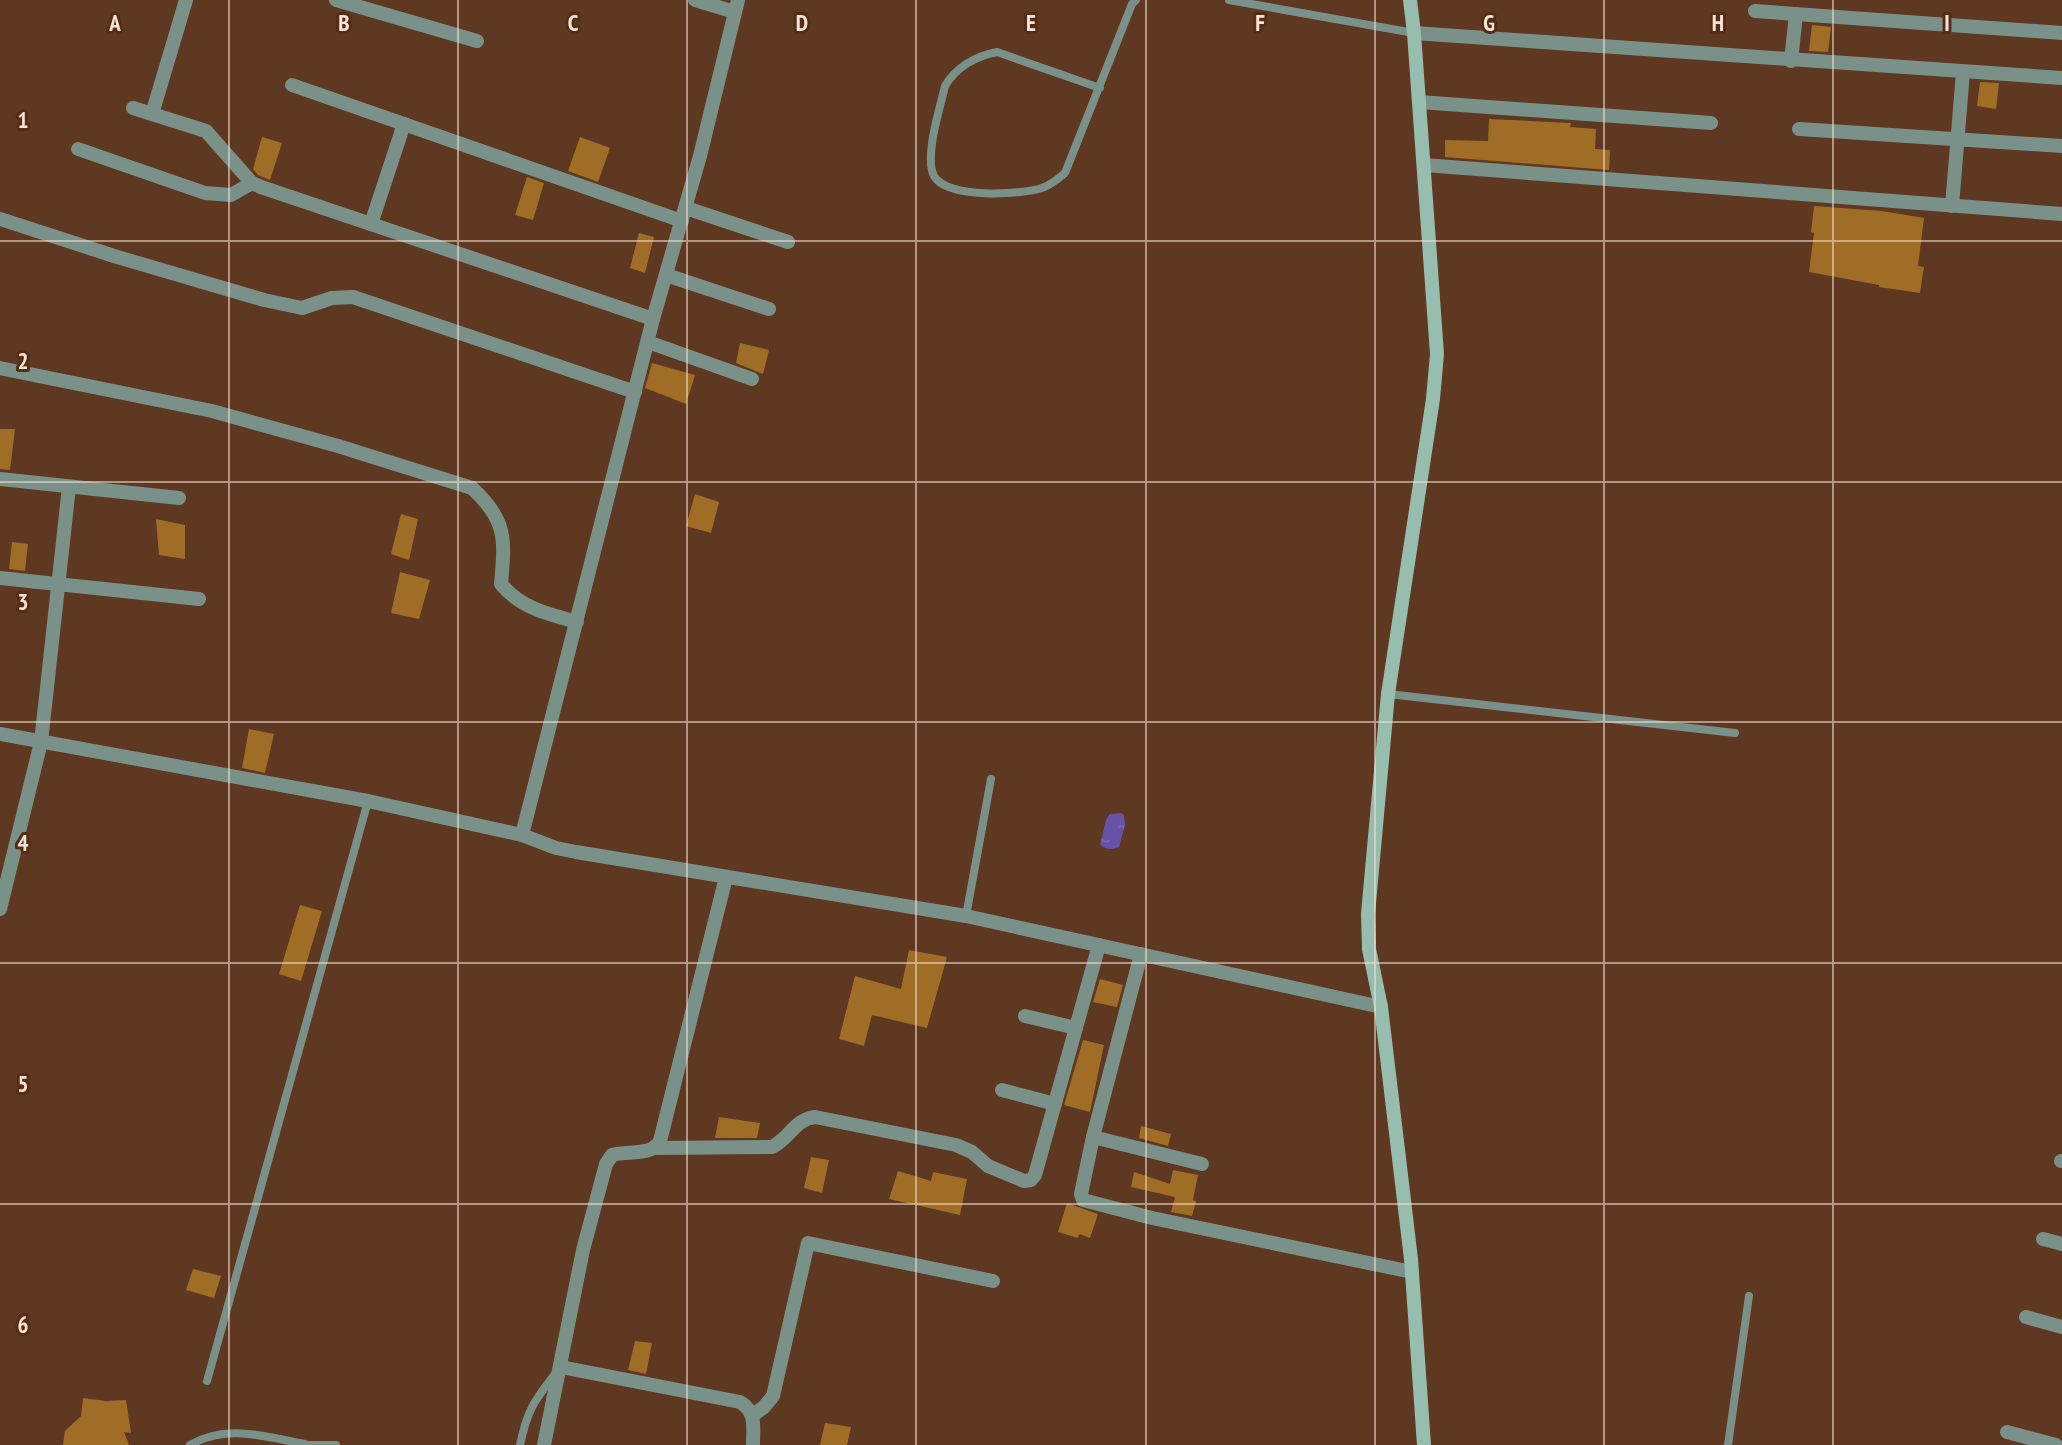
<svg xmlns="http://www.w3.org/2000/svg" width="2062" height="1445" viewBox="0 0 2062 1445" font-family="'PT Sans Narrow',sans-serif">
  <style>
    .water { fill: url(#water-ripples) }
    .building { fill: #9f6d25 }
    .lines { fill: none; stroke-linecap: round; stroke-linejoin: round }
    .lane { stroke: #799189; stroke-width: 8 }
    .street { stroke: #799189; stroke-width: 14 }
    .secondary { stroke: #97bdaf; stroke-width: 14 }
    .grid { fill: none; stroke: #fae2d4; stroke-width: 2; stroke-opacity: 0.55 }
    .grid-label { font-size: 23px; text-anchor: middle; font-weight: bold; fill: #fae2d4; stroke: #532d15; stroke-width: 6; stroke-linejoin: round; paint-order: stroke }
  </style>
  <defs>
    <pattern id="water-ripples" width="26" height="14" patternUnits="userSpaceOnUse" patternTransform="scale(1.75)"><rect width="26" height="14" fill="#6652a8"/><path d="M2 4q2-2 4 0t4 0M15 11q2-2 4 0t4 0" fill="none" stroke="#7d6bb3"/></pattern>
  </defs>
  <rect width="100%" height="100%" fill="#5e3820"/>
  <!-- water -->
  <path class="water" d="M1121,813L1124,815L1125,825L1119,847C1112,850 1107,850 1100,845L1106,820L1110,814Z"/>
  <!-- building -->
  <g class="building">
    <path d="M1812,25L1831,27L1828,52L1809,51Z"/>
    <path d="M1980,82L1999,83L1996,109L1977,106Z"/>
    <path d="M1489,119L1571,123L1570,127L1596,129L1595,149L1610,150L1609,170L1445,157V140L1488,141Z"/>
    <path d="M262,137L282,143L270,180L258,175L253,169Z"/>
    <path d="M580,137L610,148L598,182L568,171Z"/>
    <path d="M527,177L544,183L533,220L515,215Z"/>
    <path d="M1814,206L1882,211L1924,218L1918,266L1924,267L1920,293L1879,287V285L1809,272L1814,233L1811,232Z"/>
    <path d="M639,233L654,237L645,273L630,268Z"/>
    <path d="M740,343L769,350L763,374L736,363Z"/>
    <path d="M652,363L695,375L686,404L645,388Z"/>
    <path d="M0,429H15L10,470L0,469Z"/>
    <path d="M695,494L719,502L711,533L686,526Z"/>
    <path d="M401,514L418,519L409,560L391,554Z"/>
    <path d="M156,519L185,525V559L159,555Z"/>
    <path d="M12,542L28,544L25,571L9,569Z"/>
    <path d="M400,572L430,580L419,619L391,613Z"/>
    <path d="M249,729L274,734L265,773L242,768Z"/>
    <path d="M300,905L322,911L301,981L279,974Z"/>
    <path d="M909,950L947,957L927,1028L872,1015L864,1046L839,1039L855,976L901,989Z"/>
    <path d="M1100,979L1123,985L1117,1007L1093,1002Z"/>
    <path d="M1083,1040L1104,1045L1090,1112L1064,1105Z"/>
    <path d="M719,1117L760,1123L757,1138H715Z"/>
    <path d="M1141,1126L1171,1134L1168,1146L1139,1138Z"/>
    <path d="M811,1157L829,1160L822,1193L804,1188Z"/>
    <path d="M1173,1170L1198,1175L1193,1200L1196,1201L1192,1216L1171,1212L1175,1197L1131,1187L1134,1172L1170,1184Z"/>
    <path d="M898,1171L931,1181L933,1172L967,1179L960,1215L889,1199Z"/>
    <path d="M1067,1203L1098,1214L1090,1238L1079,1234L1078,1238L1058,1232Z"/>
    <path d="M193,1269L221,1276L214,1298L186,1290Z"/>
    <path d="M635,1341L652,1343L646,1374L628,1370Z"/>
    <path d="M83,1398L106,1401L126,1400L131,1433L124,1432L129,1445H63L65,1431L81,1416Z"/>
    <path d="M825,1423L851,1427L847,1445H820Z"/>
  </g>
  <g class="lines">
    <!-- lane -->
    <g class="lane">
      <path d="M1229,0L1414,33"/>
      <path d="M1100,88L997,52C976,56 956,67 945,86C940,108 924,157 934,176C947,199 1021,195 1042,188C1051,185 1058,179 1065,173L1132,4L1136,0"/>
      <path d="M1388,694L1735,733"/>
      <path d="M966,916L991,779"/>
      <path d="M207,1381L368,801"/>
      <path d="M190,1445C227,1423 265,1437 305,1444"/>
      <path d="M303,1445H336"/>
      <path d="M520,1445C527,1411 534,1401 555,1374"/>
      <path d="M1728,1445L1749,1296"/>
    </g>
    <!-- street -->
    <g class="street">
      <path d="M336,0L477,41"/>
      <path d="M695,0L735,12"/>
      <path d="M1755,11L2062,33"/>
      <path d="M1414,33L2062,78"/>
      <path d="M1791,61L1796,14"/>
      <path d="M292,85L682,221"/>
      <path d="M1419,102L1711,123"/>
      <path d="M133,108L206,131L252,183L261,187L653,319"/>
      <path d="M152,114L186,0"/>
      <path d="M1799,129L2062,146"/>
      <path d="M78,149L205,193L231,195L252,183"/>
      <path d="M1424,165L2062,214"/>
      <path d="M1952,206L1963,72"/>
      <path d="M686,208L788,242"/>
      <path d="M0,219L114,256L264,300L302,308L332,298L353,297L635,392"/>
      <path d="M371,224L404,124"/>
      <path d="M666,275L769,309"/>
      <path d="M648,342L752,379"/>
      <path d="M0,368L212,411L338,446L472,488C507,520 505,539 501,584C521,608 547,614 577,622"/>
      <path d="M0,479L179,498"/>
      <path d="M0,578L199,599"/>
      <path d="M0,734L368,801L522,835L556,848L576,852L966,916L1381,1007"/>
      <path d="M522,835L653,319L700,156L738,0"/>
      <path d="M0,909L41,742L69,487"/>
      <path d="M1141,954L1093,1137L1081,1194L1083,1200L1152,1218L1412,1272"/>
      <path d="M1025,1016L1076,1028"/>
      <path d="M1002,1090L1055,1104"/>
      <path d="M1093,1137L1202,1164"/>
      <path d="M656,1148L772,1147C789,1139 795,1119 815,1117L956,1145L972,1152L988,1166L1024,1181L1031,1180L1035,1175L1099,945"/>
      <path d="M2061,1161H2062"/>
      <path d="M2043,1239L2062,1244"/>
      <path d="M2026,1317L2062,1327"/>
      <path d="M561,1367L740,1402C757,1412 753,1428 753,1445"/>
      <path d="M753,1415L764,1407L773,1396L808,1243L993,1281"/>
      <path d="M2007,1432L2056,1445"/>
      <path d="M544,1445L583,1250L606,1164L612,1155C628,1150 651,1157 660,1141L726,877"/>
    </g>
    <!-- secondary -->
    <path class="secondary" d="M1410,0L1414,33L1437,354L1433,399L1388,694L1368,914L1369,949L1381,1007L1411,1259L1424,1445"/>
  </g>
  <!-- grid -->
  <path class="grid" d="M229,0V1445M458,0V1445M687,0V1445M916,0V1445M1146,0V1445M1375,0V1445M1604,0V1445M1833,0V1445M0,241H2062M0,482H2062M0,722H2062M0,963H2062M0,1204H2062"/>
  <g class="grid-label">
    <text x="115" y="31">A</text>
    <text x="344" y="31">B</text>
    <text x="573" y="31">C</text>
    <text x="802" y="31">D</text>
    <text x="1031" y="31">E</text>
    <text x="1260" y="31">F</text>
    <text x="1489" y="31">G</text>
    <text x="1718" y="31">H</text>
    <text x="1947" y="31">I</text>
    <text x="23" y="128">1</text>
    <text x="23" y="369">2</text>
    <text x="23" y="610">3</text>
    <text x="23" y="851">4</text>
    <text x="23" y="1092">5</text>
    <text x="23" y="1333">6</text>
  </g>
</svg>
